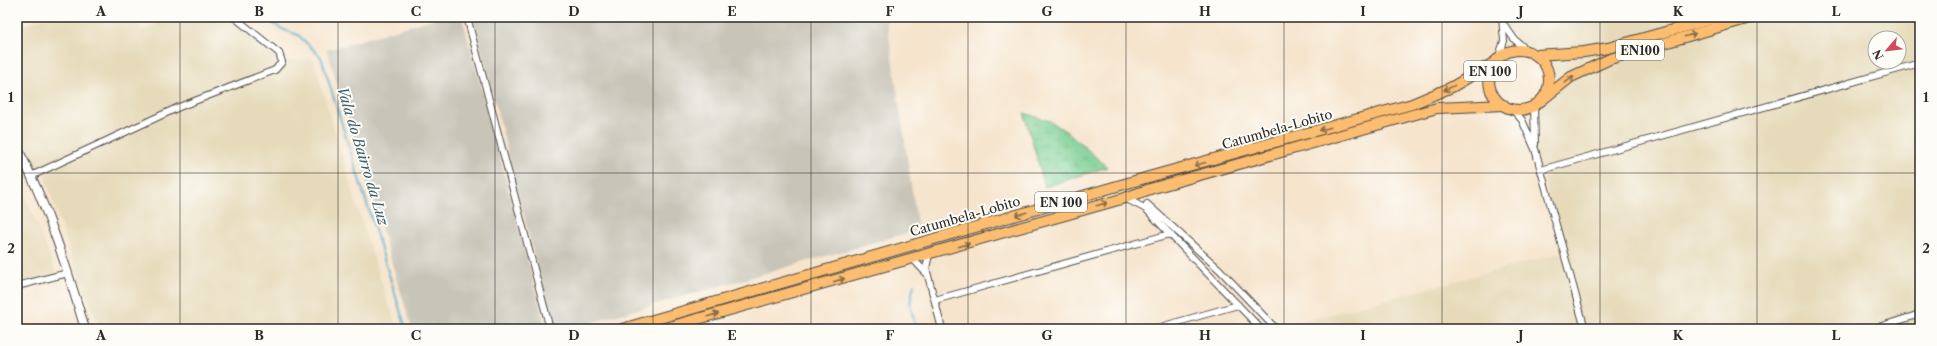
<svg xmlns="http://www.w3.org/2000/svg" width="1937" height="346" viewBox="0 0 1937 346" font-family="'Libre Caslon Text',serif">
  <style>
    .built { fill: #e6daba; fill-rule: evenodd }
    .industrial { fill: #c8c4b8 }
    .wetland { fill: url(#wetland-marsh); stroke: #517c5e }
    .lines { fill: none; stroke-linecap: round; stroke-linejoin: round }
    .stream { stroke: #4ca7ca; stroke-width: 2 }
    .minor-casing { stroke: #494743; stroke-width: 8 }
    .tertiary-casing { stroke: #494743; stroke-width: 10 }
    .primary-casing { stroke: #494743; stroke-width: 12 }
    .trunk-casing { stroke: #494743; stroke-width: 12 }
    .minor { stroke: #fff; stroke-width: 6 }
    .tertiary { stroke: #fff; stroke-width: 8 }
    .primary { stroke: #fcbd6f; stroke-width: 10 }
    .trunk { stroke: #fcbd6f; stroke-width: 10 }
    .oneway { stroke: #896d4a }
    .grid { fill: none; stroke: #2b2b2b; stroke-width: 1; stroke-opacity: 0.55 }
    .labels { text-anchor: middle; dominant-baseline: central; stroke-width: 4; stroke-linejoin: round; paint-order: stroke }
    .shield { fill: #fdfcf7; stroke: #6a6a68; stroke-width: 1 }
    .shield-label { font-size: 12px; font-weight: bold; fill: #2b2b2b }
    .street-label { font-size: 13px; fill: #2b2b2b; stroke: #fdfcf7 }
    .water-label { font-size: 14px; font-style: italic; fill: #385d6b; stroke: #fdfcf7 }
    .neatline { fill: none; stroke: #2b2b2b; stroke-width: 1.5 }
    .grid-label { font-size: 13px; text-anchor: middle; font-weight: bold; fill: #2b2b2b }
  </style>
  <defs>
    <pattern id="wetland-marsh" width="20" height="14" patternUnits="userSpaceOnUse"><rect width="20" height="14" fill="#77ce92"/><path d="M1 5h8M5 5V1M11 12h8M15 12V8" fill="none" stroke="#67b17e"/></pattern>
  </defs>
  <rect width="100%" height="100%" fill="#fdfcf7"/>
  <filter id="ink" filterUnits="userSpaceOnUse"><feTurbulence type="fractalNoise" baseFrequency=".025" numOctaves="2"/><feDisplacementMap in="SourceGraphic" scale="8" xChannelSelector="R" yChannelSelector="G"/><feConvolveMatrix kernelMatrix="1 2 1 2 8 2 1 2 1" color-interpolation-filters="sRGB"/></filter>
  <filter id="wash" filterUnits="userSpaceOnUse"><feTurbulence type="fractalNoise" baseFrequency=".012" numOctaves="4" result="noise"/><feDisplacementMap in="SourceGraphic" scale="16" xChannelSelector="R" yChannelSelector="G"/><feGaussianBlur stdDeviation="0.9" result="paint"/><feColorMatrix in="noise" values="0 0 0 0 0 0 0 0 0 0 0 0 0 0 0 0 0 1.4 0 .05"/><feComposite in="paint" operator="in"/></filter>
  <g filter="url(#wash)">
    <rect width="100%" height="100%" fill="#f6e4cc"/>
    <!-- built -->
    <g class="built">
      <path d="M45,17H135L142,31L174,17H234L279,53L282,62L313,58L363,226L397,329H101L76,270L43,171L31,176L17,148V28Z"/>
      <path d="M1502,17H1920V329H1276L1564,252L1535,149L1534,107L1544,96L1548,88L1549,78L1547,69L1543,61L1536,55L1515,40ZM1875,38H1899V62H1875Z"/>
      <path d="M17,175L57,275L17,286Z"/>
    </g>
    <!-- industrial -->
    <g class="industrial">
      <path d="M440,17H462L546,329H412L327,50Z"/>
      <path d="M473,17H886L918,230L568,329H553Z"/>
    </g>
    <!-- wetland -->
    <path class="wetland" d="M1024,113L1050,121L1070,134L1107,167L1045,187Z"/>
    <g class="lines">
      <!-- stream -->
      <g class="stream">
        <path d="M262,17L282,29L298,35L321,57L406,329"/>
        <path d="M914,284L910,304L916,329"/>
      </g>
    </g>
  </g>
  <g filter="url(#ink)">
    <g class="lines">
      <!-- minor casing -->
      <g class="minor-casing">
        <g id="minor">
          <path d="M467,17L550,329"/>
          <path d="M1505,26L1515,40L1528,51"/>
          <path d="M1498,59L1504,41L1502,17"/>
          <path d="M1534,107L1535,144"/>
          <path d="M1512,109L1522,120L1535,149L1585,329"/>
          <path d="M1541,170L1920,63"/>
          <path d="M31,176L179,107L275,70L282,62L279,53L234,17"/>
          <path d="M1125,198L1146,209L1261,329"/>
          <path d="M1147,204L1220,270L1276,329"/>
          <path d="M929,255L926,268L942,329"/>
          <path d="M913,259L926,273"/>
          <path d="M17,286L68,273"/>
          <path d="M935,300L1170,234"/>
          <path d="M1153,329L1238,305"/>
          <path d="M1872,329L1920,314"/>
        </g>
      </g>
      <!-- tertiary casing -->
      <g class="tertiary-casing">
        <path id="tertiary" d="M17,147C47,204 67,268 85,329"/>
      </g>
      <!-- primary casing -->
      <g class="primary-casing">
        <g id="primary">
          <path d="M622,329L1152,176L1412,104L1452,87L1495,62"/>
          <path d="M662,329L1125,198L1150,189L1437,108L1504,105"/>
        </g>
      </g>
      <!-- trunk casing -->
      <g class="trunk-casing">
        <g id="trunk">
          <circle cx="1519" cy="80" r="30"/>
          <path d="M1536,55L1584,52L1608,48L1719,17"/>
          <path d="M1538,103L1571,77L1610,59L1753,17"/>
        </g>
      </g>
      <!-- minor -->
      <use href="#minor" class="minor"/>
      <!-- tertiary -->
      <use href="#tertiary" class="tertiary"/>
      <!-- primary -->
      <use href="#primary" class="primary"/>
      <!-- trunk -->
      <use href="#trunk" class="trunk"/>
    </g>
    <!-- one-way arrows -->
    <defs><path id="oneway-shaft" d="M-6 0H5M1.5-3L5.5 0L1.5 3" fill="none" stroke-width="1.6" stroke-linecap="round" stroke-linejoin="round"/></defs>
    <g class="oneway">
      <use href="#oneway-shaft" transform="translate(1690 35) rotate(-16)"/>
      <use href="#oneway-shaft" transform="translate(1569 80) rotate(-35)"/>
      <use href="#oneway-shaft" transform="translate(1449 88) rotate(154)"/>
      <use href="#oneway-shaft" transform="translate(1325 129) rotate(164)"/>
      <use href="#oneway-shaft" transform="translate(1200 164) rotate(165)"/>
      <use href="#oneway-shaft" transform="translate(1102 204) rotate(-16)"/>
      <use href="#oneway-shaft" transform="translate(1021 214) rotate(164)"/>
      <use href="#oneway-shaft" transform="translate(964 245) rotate(-16)"/>
      <use href="#oneway-shaft" transform="translate(839 280) rotate(-16)"/>
      <use href="#oneway-shaft" transform="translate(713 315) rotate(-16)"/>
    </g>
  </g>
  <!-- grid -->
  <path class="grid" d="M180,17V329M338,17V329M495,17V329M653,17V329M811,17V329M968,17V329M1126,17V329M1284,17V329M1442,17V329M1600,17V329M1757,17V329M17,173H1920"/>
  <g class="labels">
    <!-- shield labels -->
    <g class="shield">
      <rect x="1616" y="40" width="48" height="20" rx="3"/>
      <rect x="1464" y="61" width="52" height="20" rx="3"/>
      <rect x="1035" y="192" width="52" height="20" rx="3"/>
    </g>
    <g class="shield-label">
      <text x="1640" y="50">EN100</text>
      <text x="1490" y="71">EN 100</text>
      <text x="1061" y="202">EN 100</text>
    </g>
    <!-- street labels -->
    <g class="street-label">
      <text transform="translate(1277 129) rotate(-16)">Catumbela-Lobito</text>
      <text transform="translate(965 216) rotate(-16)">Catumbela-Lobito</text>
    </g>
    <!-- water labels -->
    <g class="water-label">
      <text transform="translate(363 156) rotate(73)">Vala do Bairro da Luz</text>
    </g>
  </g>
  <!-- margin -->
  <rect width="1937" height="346" fill="none" stroke="#fdfcf7" stroke-width="44"/>
  <!-- north arrow -->
  <g transform="translate(1887 50) rotate(242)"><circle r="19" fill="#fdfcf7" stroke="#a9a8a5"/>
  <path d="M0-3L7 15L0 10L-7 15Z" fill="#d1495b"/>
  <text y="-6" font-size="11" font-weight="bold" text-anchor="middle" fill="#2b2b2b">N</text>
  </g>
  <rect x="22" y="22" width="1893" height="302" class="neatline"/>
  <g class="grid-label">
    <text x="101" y="16">A</text>
    <text x="259" y="16">B</text>
    <text x="416" y="16">C</text>
    <text x="574" y="16">D</text>
    <text x="732" y="16">E</text>
    <text x="890" y="16">F</text>
    <text x="1047" y="16">G</text>
    <text x="1205" y="16">H</text>
    <text x="1363" y="16">I</text>
    <text x="1521" y="16">J</text>
    <text x="1678" y="16">K</text>
    <text x="1836" y="16">L</text>
    <text x="11" y="102">1</text>
    <text x="1926" y="102">1</text>
    <text x="11" y="253">2</text>
    <text x="1926" y="253">2</text>
    <text x="101" y="340">A</text>
    <text x="259" y="340">B</text>
    <text x="416" y="340">C</text>
    <text x="574" y="340">D</text>
    <text x="732" y="340">E</text>
    <text x="890" y="340">F</text>
    <text x="1047" y="340">G</text>
    <text x="1205" y="340">H</text>
    <text x="1363" y="340">I</text>
    <text x="1521" y="340">J</text>
    <text x="1678" y="340">K</text>
    <text x="1836" y="340">L</text>
  </g>
</svg>
